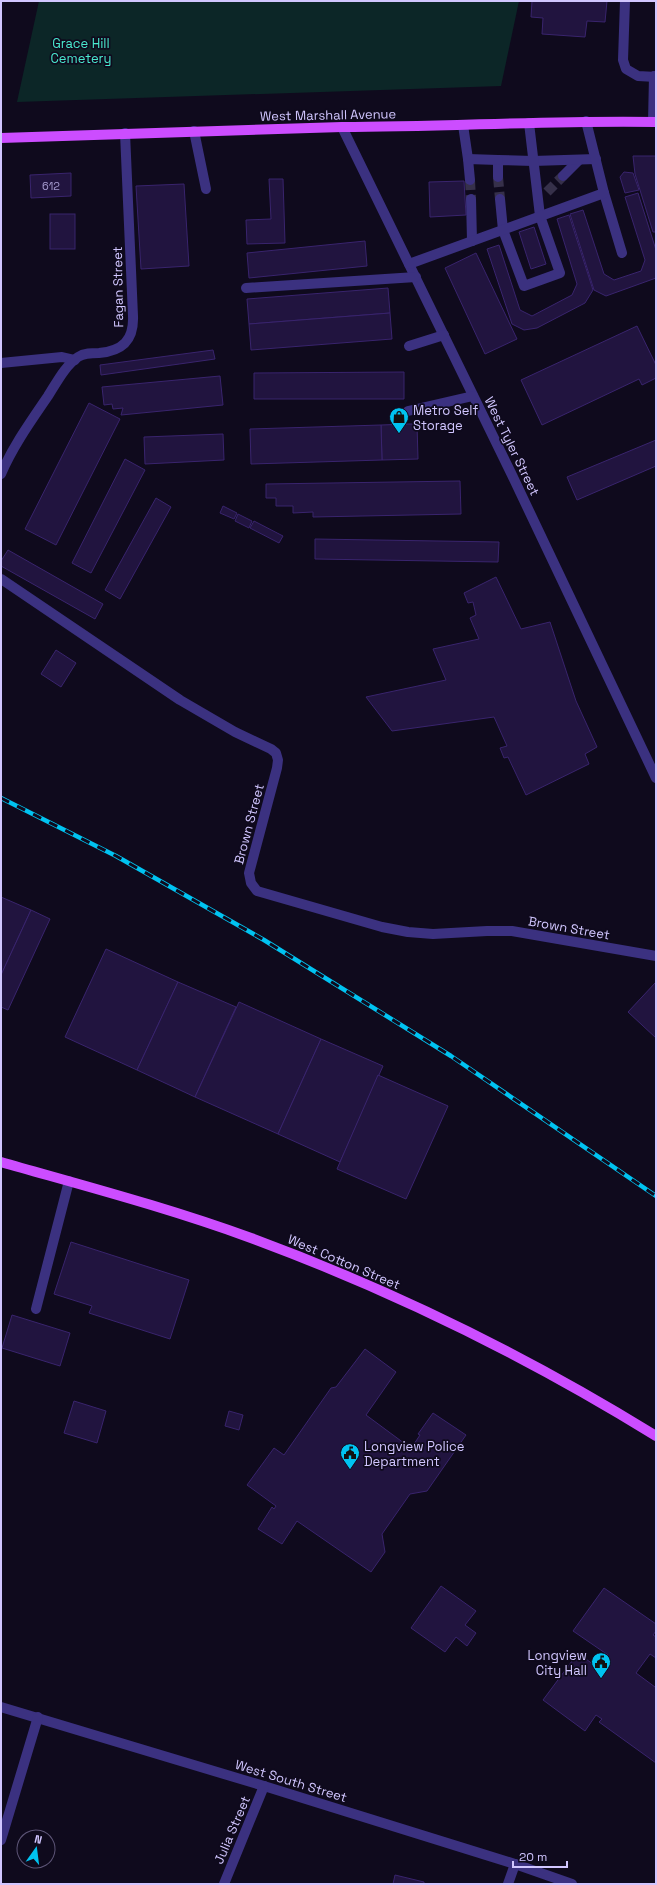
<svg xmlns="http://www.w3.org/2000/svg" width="657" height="1885" viewBox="0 0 657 1885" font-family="'Space Grotesk',sans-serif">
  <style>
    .green { fill: #0c2627 }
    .building { fill: #21143f; stroke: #39246d }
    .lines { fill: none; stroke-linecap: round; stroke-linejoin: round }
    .minor-tunnel { stroke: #36304a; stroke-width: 10; stroke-dasharray: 10 5; stroke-linecap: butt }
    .minor { stroke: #3b3180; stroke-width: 10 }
    .major { stroke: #cc4dff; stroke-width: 10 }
    .rail-casing { stroke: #00c3f1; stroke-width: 4.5 }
    .rail { stroke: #0f0a1d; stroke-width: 3; stroke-dasharray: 9; stroke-linecap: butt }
    .labels { text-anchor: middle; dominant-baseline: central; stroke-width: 3.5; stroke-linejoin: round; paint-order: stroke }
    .number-label { font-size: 11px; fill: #a59acf }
    .park-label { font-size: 13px; fill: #49e8ce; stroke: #0f0a1d }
    .street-label { font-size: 13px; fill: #d1c6ff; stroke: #0f0a1d }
    .poi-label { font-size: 13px; fill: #d1c6ff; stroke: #0f0a1d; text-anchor: start }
  </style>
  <rect width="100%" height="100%" fill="#0f0a1d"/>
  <!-- green -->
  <path class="green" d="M39,1H519L501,86L17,102Z"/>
  <!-- building -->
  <g class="building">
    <path d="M532,1H607L605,22L587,21L585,37L542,34L543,18L531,17Z"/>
    <path d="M633,156H656V232H653L635,174Z"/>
    <path d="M624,172L633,173L639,190L625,193L620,177Z"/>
    <path d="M71,173V196L31,198L30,175Z"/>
    <path d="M269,179H283L285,243L247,244L246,220L271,219Z"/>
    <path d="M464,181L466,215L430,217L429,182Z"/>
    <path d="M184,184L189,266L141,269L136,186Z"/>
    <path d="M638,193L656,250V278L606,296L594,290L570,214L583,210L604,274L614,280L641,271L645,260L625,197Z"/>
    <rect x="50" y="214" width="25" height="35"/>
    <path d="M569,215L593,290L585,303L537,328L524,330L512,324L487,249L499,245L520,310L532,316L572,295L577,284L557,219Z"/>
    <path d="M534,227L546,264L531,269L519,232Z"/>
    <path d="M365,241L367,266L249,278L247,253Z"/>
    <path d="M476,253L517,339L485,354L445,268Z"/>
    <path d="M388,288L390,313L249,324L247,299Z"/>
    <path d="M390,313L392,339L251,350L249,324Z"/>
    <path d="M637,326L656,365V378L642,385L639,379L542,425L521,380Z"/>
    <path d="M213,350L215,359L101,375L100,365Z"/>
    <path d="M404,372V399H254V373Z"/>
    <path d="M220,376L223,405L121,415L123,408L113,409L112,404L104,405L102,387Z"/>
    <path d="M89,403L120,419L56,545L25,529Z"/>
    <path d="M409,424H417L418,459L382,460L381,425Z"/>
    <path d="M381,425L382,460L251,464L250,429Z"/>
    <path d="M223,434L224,460L145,464L144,437Z"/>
    <path d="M656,440V466L577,500L567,477Z"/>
    <path d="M125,459L145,470L91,573L72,563Z"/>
    <path d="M460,481L461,514L313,517V512L293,513V506H276V498H266V484Z"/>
    <path d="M156,498L171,507L120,599L105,590Z"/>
    <path d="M223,506L237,513L234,519L220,513Z"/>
    <path d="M238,514L252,521L249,528L235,521Z"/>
    <path d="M254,521L283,536L279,543L250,528Z"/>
    <path d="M315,539L499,542L498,562L315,559Z"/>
    <path d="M8,550L103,604L95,619L1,566V561Z"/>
    <path d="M496,577L521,629L550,622L576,701L597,747L585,754L589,764L526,795L508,757L504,758L500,748L507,746L494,717L392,731L366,697L446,680L433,649L479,639L470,618L476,615L473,602L468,603L464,593Z"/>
    <path d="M56,650L76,663L61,687L41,674Z"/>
    <path d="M1,897L31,910L1,975Z"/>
    <path d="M31,910L50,919L8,1010L1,1007V975Z"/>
    <path d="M106,949L178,982L137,1070L65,1037Z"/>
    <path d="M178,982L236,1007L195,1097L137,1070Z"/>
    <path d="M656,982V1038L628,1012Z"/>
    <path d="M239,1002L321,1039L278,1134L195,1097Z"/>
    <path d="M321,1039L383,1066L340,1162L278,1134Z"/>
    <path d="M378,1075L448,1106L406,1199L337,1169Z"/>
    <path d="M71,1242L189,1280L170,1339L89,1313L92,1306L54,1294Z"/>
    <path d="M12,1315L70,1333L60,1366L2,1348Z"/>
    <path d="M365,1349L396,1372L366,1415L416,1452L414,1444L420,1435L418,1434L433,1413L466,1435L427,1491L410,1494L382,1534L385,1552L371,1572L297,1521L282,1544L258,1529L272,1507L274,1509L276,1506L247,1485L274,1448L284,1455L331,1388L336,1387Z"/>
    <path d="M74,1401L106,1411L97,1443L64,1433Z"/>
    <path d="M229,1411L243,1415L239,1430L225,1426Z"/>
    <path d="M441,1586L476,1611L465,1625L476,1633L467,1646L456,1637L445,1652L411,1628Z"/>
    <path d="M604,1588L656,1624V1631L653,1635L656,1637V1658L650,1654L636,1673L655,1687L656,1685V1763L599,1722L602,1719L596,1715L585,1731L543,1700L578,1653L598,1668L608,1655L573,1631Z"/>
    <path d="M395,1875L424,1882V1884H393Z"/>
  </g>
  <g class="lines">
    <!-- minor-tunnel -->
    <g class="minor-tunnel">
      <path d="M498,177L500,199"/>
      <path d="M470,180L471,199"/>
      <path d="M547,192L563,176"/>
    </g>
    <!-- minor -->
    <g class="minor">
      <path d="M625,1L623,60L626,69L638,76L656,77"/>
      <path d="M653,122L654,76"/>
      <path d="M463,125L468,159"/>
      <path d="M342,127L511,473L656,778"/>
      <path d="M194,131L206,189"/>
      <path d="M563,176L579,160"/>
      <path d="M498,177V160L533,161L596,159"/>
      <path d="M470,180L468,159L498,160"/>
      <path d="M604,193L622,253"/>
      <path d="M471,199L472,241"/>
      <path d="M500,199L503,230L524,286L560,273L540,216L529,123"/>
      <path d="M409,264L604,193L586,121"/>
      <path d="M246,288L416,277"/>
      <path d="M409,346L444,335"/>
      <path d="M1,363L62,357L75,360"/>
      <path d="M408,411L473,396"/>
      <path d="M1,474C13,446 31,421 48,396C57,382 65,366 78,357C84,353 92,353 99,353C123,351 134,340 133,316L125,133"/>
      <path d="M1,579L180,700L235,732L271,749L276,753L278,760L277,768L249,873L251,883L257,891L382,927L408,932L433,934L487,931H512L656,956"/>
      <path d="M36,1309L69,1181"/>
      <path d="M1,1707L264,1786L515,1864L572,1884"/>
      <path d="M1,1840L38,1717"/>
      <path d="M224,1884L264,1786"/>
      <path d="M508,1884L515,1864"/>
    </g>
    <!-- major -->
    <g class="major">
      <path d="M1,138L342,127C447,127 551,120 656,122"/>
      <path d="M1,1162C85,1186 169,1208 251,1238C392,1290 528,1357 656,1436"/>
    </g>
    <!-- rail casing -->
    <g class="rail-casing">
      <path id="rail" d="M1,798L116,856L264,940L451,1056L656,1196"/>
    </g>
    <!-- rail -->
    <use href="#rail" class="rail"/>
  </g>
  <!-- icons -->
  <defs>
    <g id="shop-pin" transform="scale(1)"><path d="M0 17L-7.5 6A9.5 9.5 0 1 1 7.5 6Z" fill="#00c3f1" stroke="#0f0a1d"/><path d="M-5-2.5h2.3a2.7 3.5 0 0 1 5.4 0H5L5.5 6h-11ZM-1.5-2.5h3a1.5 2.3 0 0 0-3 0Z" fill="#111"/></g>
    <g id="civic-pin" transform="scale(1)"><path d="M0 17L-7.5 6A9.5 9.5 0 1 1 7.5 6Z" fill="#00c3f1" stroke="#0f0a1d"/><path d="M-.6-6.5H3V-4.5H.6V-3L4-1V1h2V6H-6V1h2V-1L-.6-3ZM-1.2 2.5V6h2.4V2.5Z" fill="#111"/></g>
  </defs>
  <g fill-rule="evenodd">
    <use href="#shop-pin" x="399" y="417"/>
    <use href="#civic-pin" x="350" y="1453"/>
    <use href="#civic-pin" x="601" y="1662"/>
  </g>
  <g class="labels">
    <!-- number labels -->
    <g class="number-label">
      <text x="51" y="186">612</text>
    </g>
    <!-- park labels -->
    <g class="park-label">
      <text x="81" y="43">Grace Hill<tspan x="81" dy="15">Cemetery</tspan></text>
    </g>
    <!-- street labels -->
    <g class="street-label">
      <text transform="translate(328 115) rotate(-1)">West Marshall Avenue</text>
      <text transform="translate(118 287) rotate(-91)">Fagan Street</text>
      <text transform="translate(512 446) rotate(64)">West Tyler Street</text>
      <text transform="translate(249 824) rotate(-75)">Brown Street</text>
      <text transform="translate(569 928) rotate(10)">Brown Street</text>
      <text transform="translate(344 1262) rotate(23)">West Cotton Street</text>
      <text transform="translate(291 1781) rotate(17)">West South Street</text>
      <text transform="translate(232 1830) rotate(-67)">Julia Street</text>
    </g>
    <!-- poi labels -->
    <g class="poi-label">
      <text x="413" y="410">Metro Self<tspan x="413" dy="15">Storage</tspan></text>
      <text x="364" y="1446">Longview Police<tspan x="364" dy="15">Department</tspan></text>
      <text x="587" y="1655" text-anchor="end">Longview<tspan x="587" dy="15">City Hall</tspan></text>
    </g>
  </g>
  <!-- border -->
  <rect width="657" height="1885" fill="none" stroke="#d1c6ff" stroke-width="4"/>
  <!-- north arrow -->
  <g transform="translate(36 1849) rotate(14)"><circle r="19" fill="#0f0a1d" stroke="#5d5577"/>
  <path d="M0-3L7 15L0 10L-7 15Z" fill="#00c3f1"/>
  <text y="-6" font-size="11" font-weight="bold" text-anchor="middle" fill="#d1c6ff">N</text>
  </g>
  <!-- scale -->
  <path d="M513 1861v6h54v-6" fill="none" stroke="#d1c6ff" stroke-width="2"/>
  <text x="519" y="1861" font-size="12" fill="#d1c6ff" stroke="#0f0a1d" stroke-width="3" paint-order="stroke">20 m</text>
</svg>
